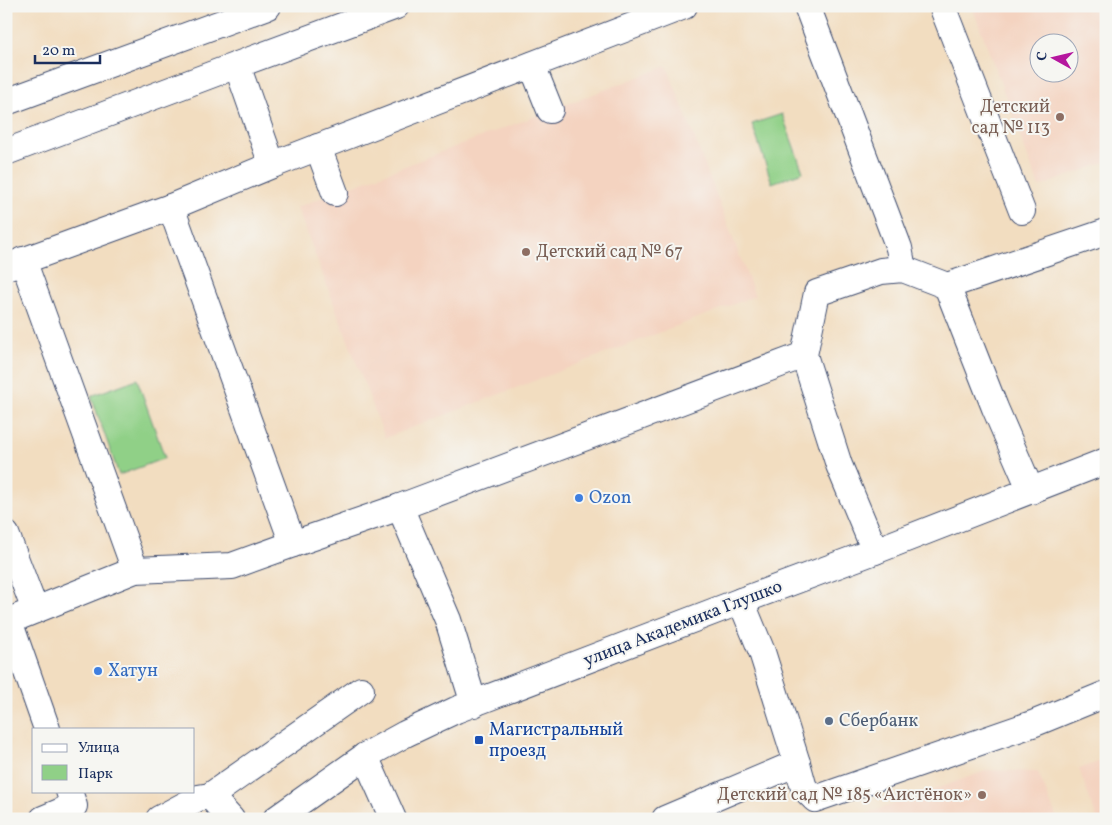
<svg xmlns="http://www.w3.org/2000/svg" width="1112" height="825" viewBox="0 0 1112 825" font-family="Vollkorn,serif">
  <style>
    .built { fill: #f4d3c0; fill-rule: evenodd }
    .green { fill: #90d087; stroke: #568072 }
    .lines { fill: none; stroke-linecap: round; stroke-linejoin: round }
    .minor-casing { stroke: #3b496d; stroke-width: 28 }
    .minor { stroke: #fff; stroke-width: 26 }
    .education-dot { fill: #8d6e63; stroke: #f6f6f2; stroke-width: 2 }
    .shop-dot { fill: #3f7fe0; stroke: #f6f6f2; stroke-width: 2 }
    .service-dot { fill: #5c6f8a; stroke: #f6f6f2; stroke-width: 2 }
    .transit-dot { fill: #1a4fb4; stroke: #f6f6f2; stroke-width: 2 }
    .labels { text-anchor: middle; dominant-baseline: central; stroke-width: 4; stroke-linejoin: round; paint-order: stroke }
    .education-label { font-size: 18px; fill: #785e54; stroke: #f6f6f2; text-anchor: end }
    .shop-label { font-size: 18px; fill: #366cbe; stroke: #f6f6f2; text-anchor: start }
    .street-label { font-size: 18px; fill: #1b2f5e; stroke: #f6f6f2 }
    .service-label { font-size: 18px; fill: #4e5e75; stroke: #f6f6f2; text-anchor: start }
    .transit-label { font-size: 18px; fill: #164399; stroke: #f6f6f2; text-anchor: start }
  </style>
  <rect width="100%" height="100%" fill="#f6f6f2"/>
  <filter id="ink" filterUnits="userSpaceOnUse"><feTurbulence type="fractalNoise" baseFrequency=".02" numOctaves="2"/><feDisplacementMap in="SourceGraphic" scale="10" xChannelSelector="R" yChannelSelector="G"/><feConvolveMatrix kernelMatrix="1 2 1 2 8 2 1 2 1" color-interpolation-filters="sRGB"/></filter>
  <filter id="wash" filterUnits="userSpaceOnUse"><feTurbulence type="fractalNoise" baseFrequency=".0096" numOctaves="4" result="noise"/><feDisplacementMap in="SourceGraphic" scale="20" xChannelSelector="R" yChannelSelector="G"/><feGaussianBlur stdDeviation="1.12" result="paint"/><feColorMatrix in="noise" values="0 0 0 0 0 0 0 0 0 0 0 0 0 0 0 0 0 1.4 0 .05"/><feComposite in="paint" operator="in"/></filter>
  <g filter="url(#wash)">
    <rect width="100%" height="100%" fill="#f2ddc0"/>
    <!-- built -->
    <g class="built">
      <path d="M972,6H1106V162L1039,187ZM1040,42H1070V72H1040Z"/>
      <path d="M667,66L755,296L385,438L297,207Z"/>
      <path d="M1106,759V819H1097L1079,769Z"/>
      <path d="M988,770L1038,772L1057,819H852Z"/>
    </g>
    <!-- green -->
    <g class="green">
      <path d="M782,114L803,172L772,183L752,124Z"/>
      <path d="M137,379L165,458L119,475L91,396Z"/>
    </g>
  </g>
  <g filter="url(#ink)">
    <g class="lines">
      <!-- minor casing -->
      <g class="minor-casing">
        <g id="minor">
          <path d="M807,6L899,248L903,269"/>
          <path d="M942,6L1022,211"/>
          <path d="M237,65L272,165"/>
          <path d="M532,65L550,110"/>
          <path d="M6,102L268,6"/>
          <path d="M318,147L335,193"/>
          <path d="M6,152L237,65L396,6"/>
          <path d="M171,207L293,544L400,507L448,620L474,704"/>
          <path d="M23,260L135,570L232,566L293,544"/>
          <path d="M6,267L171,207L272,165L684,6"/>
          <path d="M947,286L1106,232"/>
          <path d="M400,507L804,355"/>
          <path d="M6,534L35,610"/>
          <path d="M875,551L839,465L804,355L817,293L881,271L903,269L947,286L995,408L1031,491"/>
          <path d="M741,601L762,652L797,763"/>
          <path d="M9,621L47,729"/>
          <path d="M6,622L135,570"/>
          <path d="M365,756L393,819"/>
          <path d="M210,796L231,819"/>
          <path d="M43,819L74,806L69,791"/>
          <path d="M159,819L198,798L210,796L361,690"/>
          <path d="M276,819L365,756L405,734L456,710L741,601L875,551L1106,461"/>
          <path d="M665,819L797,763L804,788L815,799L1035,723L1106,694"/>
        </g>
      </g>
      <!-- minor -->
      <use href="#minor" class="minor"/>
    </g>
  </g>
  <!-- markers -->
  <g class="education-dot">
    <circle cx="1060" cy="117" r="5"/>
    <circle cx="526" cy="252" r="5"/>
    <circle cx="982" cy="795" r="5"/>
  </g>
  <g class="shop-dot">
    <circle cx="579" cy="498" r="5"/>
    <circle cx="98" cy="671" r="5"/>
  </g>
  <circle class="service-dot" cx="829" cy="721" r="5"/>
  <rect class="transit-dot" x="474" y="735" width="10" height="10" rx="2.5"/>
  <g class="labels">
    <!-- education labels -->
    <g class="education-label">
      <text x="1050" y="107">Детский<tspan x="1050" dy="21">сад № 113</tspan></text>
      <text x="536" y="252" text-anchor="start">Детский сад № 67</text>
      <text x="972" y="795">Детский сад № 185 «Аистёнок»</text>
    </g>
    <!-- shop labels -->
    <g class="shop-label">
      <text x="589" y="498">Ozon</text>
      <text x="108" y="671">Хатун</text>
    </g>
    <!-- street labels -->
    <g class="street-label">
      <text transform="translate(683 624) rotate(-21)">улица Академика Глушко</text>
    </g>
    <!-- service labels -->
    <g class="service-label">
      <text x="839" y="721">Сбербанк</text>
    </g>
    <!-- transit labels -->
    <g class="transit-label">
      <text x="489" y="730">Магистральный<tspan x="489" dy="21">проезд</tspan></text>
    </g>
  </g>
  <!-- margin -->
  <rect width="1112" height="825" fill="none" stroke="#f6f6f2" stroke-width="25"/>
  <!-- legend -->
  <rect x="32" y="728" width="162" height="65" fill="#f6f6f2" stroke="#9ea6b7"/>
  <rect x="42" y="744" width="25" height="8" fill="#ffffff" stroke="#9ea6b7"/>
  <text x="78" y="752" font-size="15" fill="#1b2f5e">Улица</text>
  <rect x="42" y="765" width="25" height="15" fill="#90d087" stroke="#9ea6b7"/>
  <text x="78" y="778" font-size="15" fill="#1b2f5e">Парк</text>
  <!-- north arrow -->
  <g transform="translate(1054 58) rotate(278)"><circle r="24" fill="#f6f6f2" stroke="#9ea6b7"/>
  <path d="M0-4L9 19L0 12L-9 19Z" fill="#b5179e"/>
  <text y="-8" font-size="14" font-weight="bold" text-anchor="middle" fill="#1b2f5e">С</text>
  </g>
  <!-- scale -->
  <path d="M35 55v8h65v-8" fill="none" stroke="#1b2f5e" stroke-width="2.5"/>
  <text x="42" y="55" font-size="15" fill="#1b2f5e" stroke="#f6f6f2" stroke-width="4" paint-order="stroke">20 m</text>
</svg>
